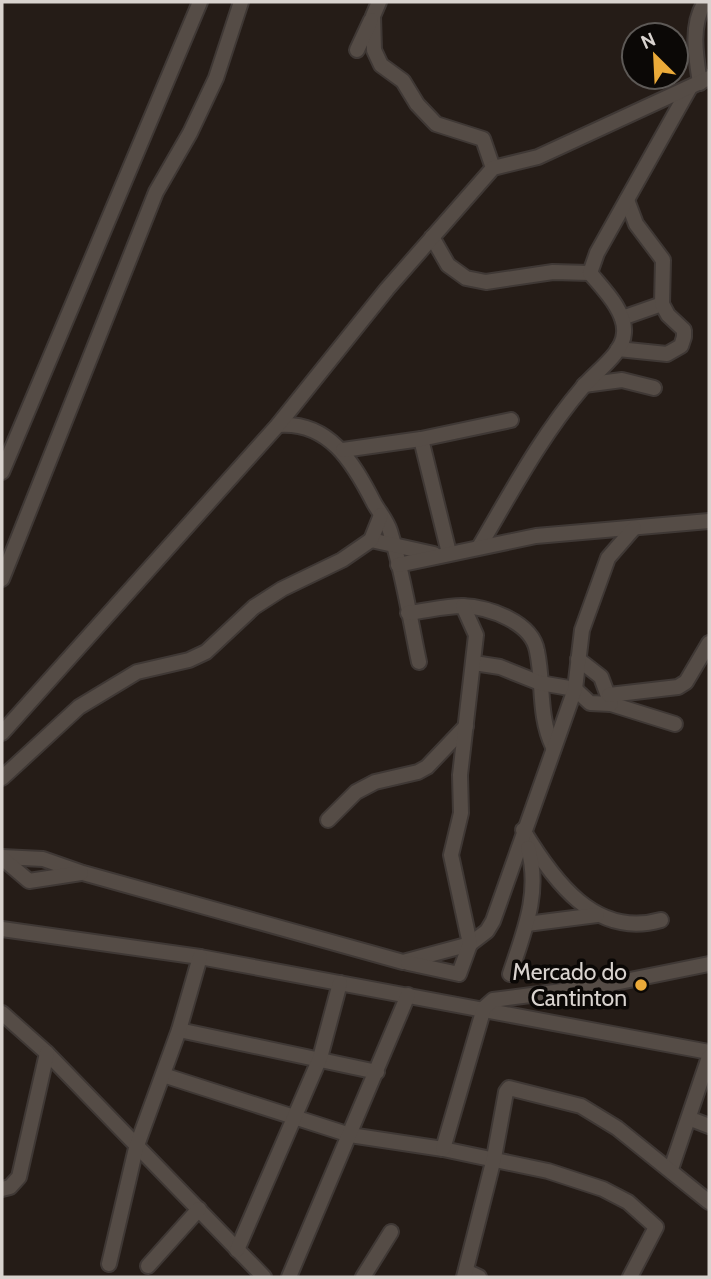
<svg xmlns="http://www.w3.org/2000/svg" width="711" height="1279" viewBox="0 0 711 1279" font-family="Cabin,sans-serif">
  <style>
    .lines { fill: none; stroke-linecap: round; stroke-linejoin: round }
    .minor-casing { stroke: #3f3835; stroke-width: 18 }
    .minor { stroke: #554c46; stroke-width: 14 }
    .poi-dot { fill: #ebaa39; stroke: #0b0806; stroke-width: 2.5 }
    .labels { text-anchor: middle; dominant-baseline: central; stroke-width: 7; stroke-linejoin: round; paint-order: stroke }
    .poi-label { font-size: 23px; fill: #d9d3cf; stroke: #0b0806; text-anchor: end }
  </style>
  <rect width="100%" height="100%" fill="#251c17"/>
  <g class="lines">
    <!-- minor casing -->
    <g class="minor-casing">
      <g id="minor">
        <path d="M379,2L373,16L374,50L381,65L403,81L417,104L436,124L483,139L493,168"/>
        <path d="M357,50L371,20"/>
        <path d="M700,83C696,57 690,25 705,2"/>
        <path d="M432,237L448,265L466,278L486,282L553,272L590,273"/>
        <path d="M622,318L662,304"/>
        <path d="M618,349L667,354L681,346L684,337V330L668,315L662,304L663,260L636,224L627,200"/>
        <path d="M584,385L622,380L654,388"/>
        <path d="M278,425C329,421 353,462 374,503C379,512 387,521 390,531C403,573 410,619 419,662"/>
        <path d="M421,439L449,553"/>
        <path d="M343,450L421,439L511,420"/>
        <path d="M2,472L200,2"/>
        <path d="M371,540L434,554"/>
        <path d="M479,547C511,493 541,436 582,388C595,372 623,354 624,333C626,311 603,289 590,273L597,253L689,89"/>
        <path d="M398,565L536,536L709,521"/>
        <path d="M2,579L156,192L190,133L216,78L241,2"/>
        <path d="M408,613C426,611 445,606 462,606C489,607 532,622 537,651C544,685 538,715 553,747"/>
        <path d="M578,659L601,677L611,704L675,724"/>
        <path d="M474,663L500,667L540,683L575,689L590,703L611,704"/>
        <path d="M609,695L678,687L686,682L709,643"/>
        <path d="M2,733L278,425L387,289L493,168L538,157L709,78"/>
        <path d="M2,778L79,707L137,672L189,660L206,652L254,607L282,589L342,560L371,540L381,515"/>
        <path d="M328,820L356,792L375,782L418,772L427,767L466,726"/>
        <path d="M523,830C553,880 595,939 661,920"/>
        <path d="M2,857L43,859L83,873L403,962L470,944L487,931L493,921L575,689L582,630L608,558L634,528"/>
        <path d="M2,858L29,881L81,873"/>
        <path d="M527,924L597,915"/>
        <path d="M2,929L200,957L709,1052"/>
        <path d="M408,963L459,974L470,944L451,855L461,813L460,775L476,635L463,606"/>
        <path d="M510,974C524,932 541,892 528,848"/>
        <path d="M2,1013L47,1053L264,1277"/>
        <path d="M179,1030L377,1072"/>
        <path d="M163,1075L350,1135L443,1149L548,1171L603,1189L628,1202L656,1227L630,1277"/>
        <path d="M691,1119L709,1126"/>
        <path d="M443,1149L484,1008L493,1000L600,986L709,964"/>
        <path d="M671,1169L709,1057"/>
        <path d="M2,1189L10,1187L19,1177L47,1053"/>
        <path d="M237,1250L320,1058L340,983"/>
        <path d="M109,1264L136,1148L179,1030L200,957"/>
        <path d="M148,1266L199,1209"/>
        <path d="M466,1271L479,1277"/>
        <path d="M289,1277L408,995"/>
        <path d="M363,1277L391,1232"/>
        <path d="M464,1277L494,1158L506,1092L509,1088L581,1106L617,1128L709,1202"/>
      </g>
    </g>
    <!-- minor -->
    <use href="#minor" class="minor"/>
  </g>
  <!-- markers -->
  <circle class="poi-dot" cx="641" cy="985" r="7"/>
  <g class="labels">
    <!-- poi labels -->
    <g class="poi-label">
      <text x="627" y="972">Mercado do<tspan x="627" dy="26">Cantinton</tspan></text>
    </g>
  </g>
  <!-- border -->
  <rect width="711" height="1279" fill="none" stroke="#d9d3cf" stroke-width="7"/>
  <!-- north arrow -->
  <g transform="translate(655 56) rotate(336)"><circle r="33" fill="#0b0806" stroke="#5d5956" stroke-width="2"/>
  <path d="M0-5L12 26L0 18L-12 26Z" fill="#ebaa39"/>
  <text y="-10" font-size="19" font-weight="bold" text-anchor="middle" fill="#d9d3cf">N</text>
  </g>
</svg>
